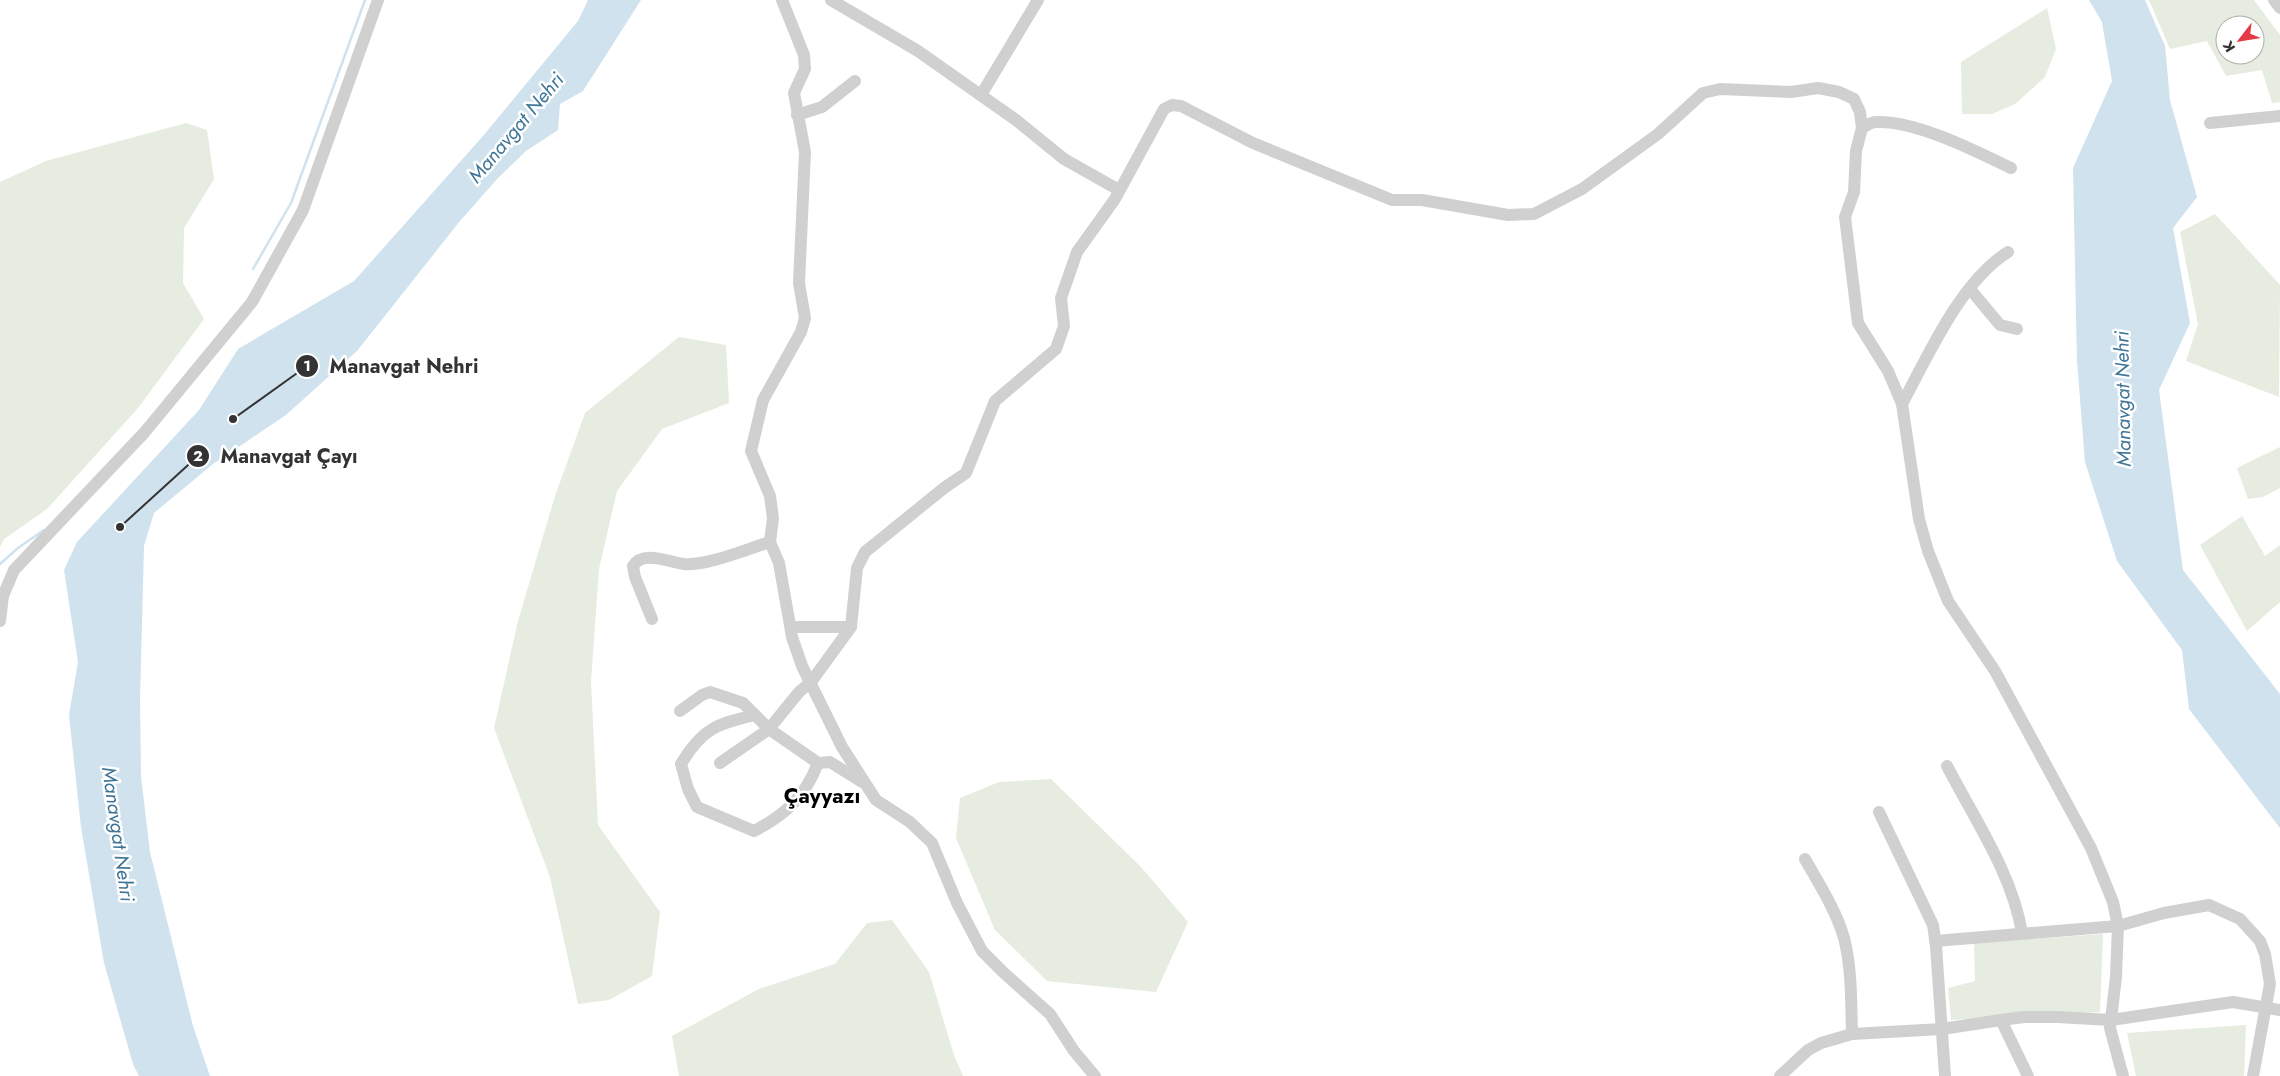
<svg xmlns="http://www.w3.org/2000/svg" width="2280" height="1076" viewBox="0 0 2280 1076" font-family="Jost,sans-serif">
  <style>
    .green { fill: #e6ecdf; fill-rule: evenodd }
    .water { fill: #cfe2ee }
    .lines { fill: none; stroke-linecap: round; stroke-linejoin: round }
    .stream { stroke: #cfe2ee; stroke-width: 2.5 }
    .minor { stroke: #d0d0d0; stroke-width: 12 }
    .labels { text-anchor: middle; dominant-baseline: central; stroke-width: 5; stroke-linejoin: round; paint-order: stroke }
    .water-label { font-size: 20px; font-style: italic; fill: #3f7597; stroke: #fff }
    .quarter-label { font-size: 21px; font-weight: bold; fill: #000; stroke: #fff }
    .leader { fill: none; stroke: #333; stroke-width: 2 }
    .callout-dot { fill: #333; stroke: #fff; stroke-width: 2 }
    .mark-label { font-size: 15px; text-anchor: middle; font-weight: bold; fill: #fff }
    .callout-label { font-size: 20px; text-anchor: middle; font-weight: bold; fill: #333; stroke: #fff; stroke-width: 5; stroke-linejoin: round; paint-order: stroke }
  </style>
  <rect width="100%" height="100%" fill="#fff"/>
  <!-- green -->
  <g class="green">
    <path d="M2149,0H2254L2280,35V102L2272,103L2262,70L2226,76L2207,41L2170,49ZM2225,25H2255V55H2225Z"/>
    <path d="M2047,8L2056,49L2045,77L2015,104L1992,114H1962L1961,62Z"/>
    <path d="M186,123L207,130L214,179L184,228L183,283L204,319L138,408L47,509L4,539L0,547V182L46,161Z"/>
    <path d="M2215,214L2280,285L2279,397L2186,361L2198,324L2180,232Z"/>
    <path d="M679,337L726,345L729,403L662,429L617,491L599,569L591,681L598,825L660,912L652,976L609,1000L578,1004L550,877L494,728L518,621L555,496L585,413Z"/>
    <path d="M2280,447V488L2263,497L2248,499L2237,468Z"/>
    <path d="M2242,516L2265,556L2280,545V602L2247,631L2200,545Z"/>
    <path d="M1051,779L1141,867L1188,922L1156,992L1047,981L995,930L956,838L960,798L999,782Z"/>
    <path d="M892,920L929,972L954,1055L963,1076H679L672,1036L759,989L835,964L867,923Z"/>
    <path d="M2103,934L2100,1012L1951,1020L1948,988L1975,981L1974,943Z"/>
    <path d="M2246,1025L2244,1076H2136L2127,1033Z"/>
  </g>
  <!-- water -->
  <g class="water">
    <path d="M588,0H641L583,91L560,104L558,130L526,151L498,178L460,221L357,351L286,415L213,464L154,513L144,546L140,699L141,777L150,852L193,1026L210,1076H139L133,1064L104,963L81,827L69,715L78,662L64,570L77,542L199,410L238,349L354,281L483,136L578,21Z"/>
    <path d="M2089,0H2145L2165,46L2170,100L2197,197L2173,228L2190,323L2159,390L2183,570L2280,694V828L2189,709L2182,650L2117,561L2085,462L2077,361L2073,168L2112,81L2102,22Z"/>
  </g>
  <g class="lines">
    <!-- stream -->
    <g class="stream">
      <path d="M253,269L291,203L365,0"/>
      <path d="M0,564L18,548L44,530"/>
    </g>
    <!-- minor -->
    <g class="minor">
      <path d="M831,0L918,51L1016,120L1064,159L1119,190"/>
      <path d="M2274,0L2280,8"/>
      <path d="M981,95L1038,0"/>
      <path d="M797,115L822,107L855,81"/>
      <path d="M2210,123L2280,116"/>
      <path d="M2011,168C1976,151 1915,120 1876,122C1871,122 1866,126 1862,128L1856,151L1854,192L1845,217L1858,323L1888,371L1902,404L1919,519L1928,551L1948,601L1995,671L2091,848L2113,902L2118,926L2116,977L2110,1028L2123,1076"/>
      <path d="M1970,289L2000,325L2017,329"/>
      <path d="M1902,404C1928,356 1960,282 2008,252"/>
      <path d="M770,542L773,518L770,496L751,451L763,400L801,332L805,318L799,283L805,152L794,93L805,69L804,55L782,0"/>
      <path d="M652,619L635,577L633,566C643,550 669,562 684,564C707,566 747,549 770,542L779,563L792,637L802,666L842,747L876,800L910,822L932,843L957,903L982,951L1004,973L1050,1014L1074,1051L1095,1076"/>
      <path d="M0,621L3,596L14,570L144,433L252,302L303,210L378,0"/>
      <path d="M791,627H851"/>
      <path d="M680,711L702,695L710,692L743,703L769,729L818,763L830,762L862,782"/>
      <path d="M755,715C716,724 702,729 681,764L688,789L697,807L754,831C785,815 805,797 818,763"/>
      <path d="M720,763L769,729L799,692L811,682L851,627L857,568L865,552L944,488L966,473L995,401L1056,349L1064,326L1061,298L1077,252L1115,199L1164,109L1172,105L1181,106L1253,143L1392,200H1422L1508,215L1534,214L1582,189L1658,134L1703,93L1720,89L1791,92L1818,88L1839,92L1854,99L1860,112L1862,128"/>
      <path d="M1947,766C1975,820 2012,873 2022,933"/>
      <path d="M1879,812L1933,925L1936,946L1945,1076"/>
      <path d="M1805,859C1819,884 1836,910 1844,938C1852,969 1851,1003 1852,1034"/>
      <path d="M1935,941L2118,926L2164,913L2209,905L2240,919L2260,941L2265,954L2270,984L2253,1076"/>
      <path d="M1780,1076L1808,1050L1821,1043L1852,1034L1942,1029L2001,1020"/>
      <path d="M2028,1076L2001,1020L2024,1017H2057L2111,1020L2233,1002L2280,1010"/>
    </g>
  </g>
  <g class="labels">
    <!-- water labels -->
    <g class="water-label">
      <text transform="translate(516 128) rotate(-50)">Manavgat Nehri</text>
      <text transform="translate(2123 399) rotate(-91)">Manavgat Nehri</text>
      <text transform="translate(118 834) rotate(82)">Manavgat Nehri</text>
    </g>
    <!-- quarter labels -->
    <g class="quarter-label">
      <text x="822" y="796">Çayyazı</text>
    </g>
  </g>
  <!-- callouts -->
  <path class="leader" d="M233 419L307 366M120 527L198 456"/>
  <g class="callout-dot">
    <circle cx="233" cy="419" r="5"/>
    <circle cx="120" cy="527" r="5"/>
    <circle cx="307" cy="366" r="12"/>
    <circle cx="198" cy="456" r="12"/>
  </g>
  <g class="mark-label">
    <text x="307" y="371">1</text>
    <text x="198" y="461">2</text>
  </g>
  <g class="callout-label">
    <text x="404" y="373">Manavgat Nehri</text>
    <text x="289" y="463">Manavgat Çayı</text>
  </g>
  <!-- north arrow -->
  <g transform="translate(2240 40) rotate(239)"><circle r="24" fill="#ffffff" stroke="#adadad"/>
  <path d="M0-4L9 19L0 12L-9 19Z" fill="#e63946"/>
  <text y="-8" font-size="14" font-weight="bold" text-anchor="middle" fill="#333333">K</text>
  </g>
</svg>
